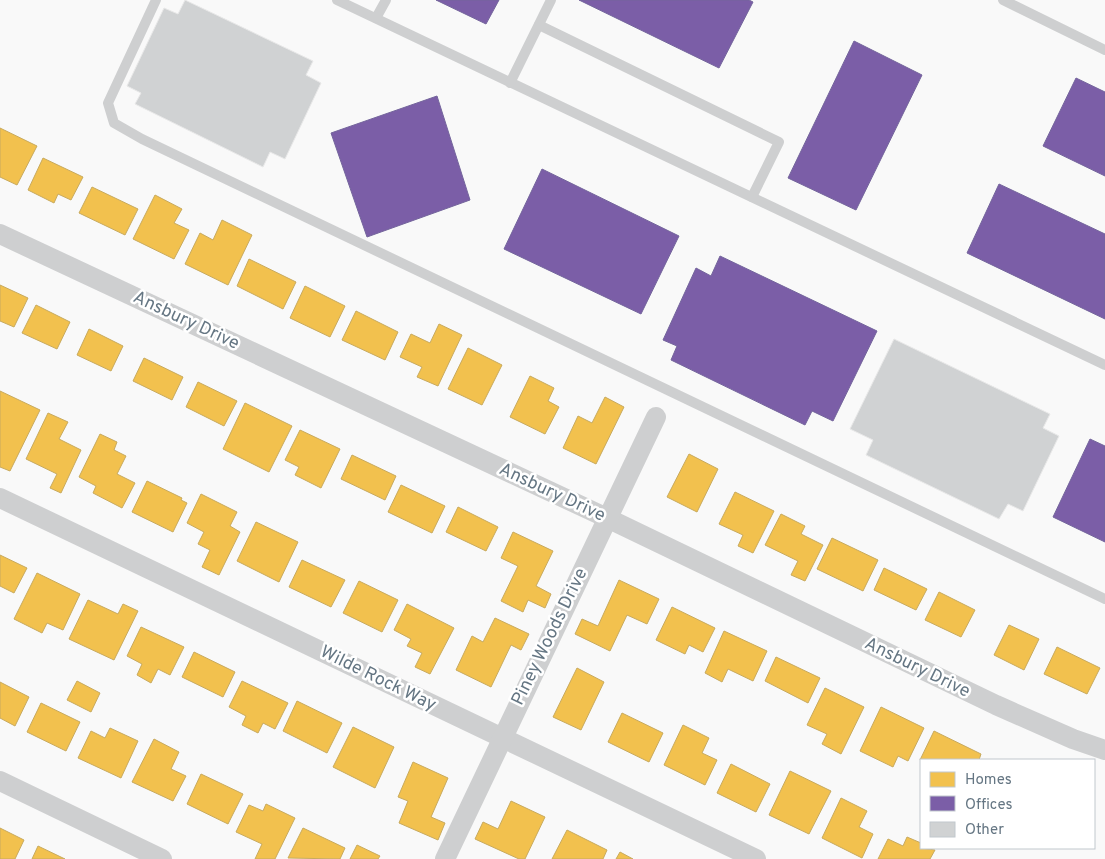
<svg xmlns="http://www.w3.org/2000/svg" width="1105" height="859" viewBox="0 0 1105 859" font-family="Overpass,sans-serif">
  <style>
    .homes { fill: #f2c14e; stroke: #c8aa5e }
    .offices { fill: #7b5ea7; stroke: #74659c }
    .building { fill: #d0d2d3; stroke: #e8e8e8 }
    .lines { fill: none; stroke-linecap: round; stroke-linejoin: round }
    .service { stroke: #cecfd0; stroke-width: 10 }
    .minor { stroke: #cecfd0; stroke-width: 20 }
    .labels { text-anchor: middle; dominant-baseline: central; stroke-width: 5; stroke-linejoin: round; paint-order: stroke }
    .street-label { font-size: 18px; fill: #657683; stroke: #fff }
  </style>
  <rect width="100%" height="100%" fill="#f9f9f9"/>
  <!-- homes -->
  <g class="homes">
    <path d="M0,128L37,146L17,185L0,177Z"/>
    <path d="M43,158L83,177L71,200L58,194L54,203L28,190Z"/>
    <path d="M92,187L138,209L125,235L79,213Z"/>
    <path d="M155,195L182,209L174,223L189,230L174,259L133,239Z"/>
    <path d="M222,220L252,235L228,285L185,264L200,233L213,240Z"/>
    <path d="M249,259L296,282L283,309L237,286Z"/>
    <path d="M0,285L28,298L14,327L0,321Z"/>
    <path d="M305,286L345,306L330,337L290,318Z"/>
    <path d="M36,305L70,322L57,349L22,333Z"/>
    <path d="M356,311L398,332L385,360L342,340Z"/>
    <path d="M439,324L462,335L438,386L417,377L422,367L400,357L411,334L430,343Z"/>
    <path d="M89,329L123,346L111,371L77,355Z"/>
    <path d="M468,348L502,365L482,405L448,389Z"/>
    <path d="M144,358L183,377L172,400L133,381Z"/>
    <path d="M530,376L554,388L548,401L559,407L545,434L510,417Z"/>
    <path d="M198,382L237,401L224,426L186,407Z"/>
    <path d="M0,391L40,410L10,471L0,467Z"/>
    <path d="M605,397L624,407L596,464L563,448L578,416L592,423Z"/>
    <path d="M245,403L292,426L269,472L223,449Z"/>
    <path d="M48,413L68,422L59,439L81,450L61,493L50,488L57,474L26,459Z"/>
    <path d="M300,430L340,449L321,488L295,475L299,467L285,460Z"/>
    <path d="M100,434L117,442L114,450L126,456L117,474L135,483L122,508L93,493L96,486L79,477Z"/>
    <path d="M689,454L718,469L697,512L667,497Z"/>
    <path d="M352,455L396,476L385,500L341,479Z"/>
    <path d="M147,481L182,498L181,500L187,503L173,532L132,512Z"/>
    <path d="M401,485L445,506L432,533L388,512Z"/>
    <path d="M735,492L774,511L753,553L738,546L743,535L719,524Z"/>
    <path d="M201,494L237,512L230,526L240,532L219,575L202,567L210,550L198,544L204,532L187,523Z"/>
    <path d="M458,507L498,527L486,551L446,532Z"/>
    <path d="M781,514L805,526L801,534L823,545L805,581L791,575L798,561L765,545Z"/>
    <path d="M256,522L298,542L279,582L237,561Z"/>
    <path d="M513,532L553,551L536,586L551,594L545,608L528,600L523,612L501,601L518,566L501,558Z"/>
    <path d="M832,538L878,560L863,591L817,569Z"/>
    <path d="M0,555L27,568L14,593L0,586Z"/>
    <path d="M302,560L345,580L331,607L289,587Z"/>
    <path d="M884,568L927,589L916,610L874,590Z"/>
    <path d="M37,573L80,594L63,630L47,623L42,633L14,619Z"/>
    <path d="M619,580L659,599L647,624L627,615L610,651L575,634L582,619L598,626Z"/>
    <path d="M359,581L398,600L382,632L343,613Z"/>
    <path d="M939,592L975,610L961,637L925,620Z"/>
    <path d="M88,600L118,614L123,604L138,611L114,660L69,639Z"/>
    <path d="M407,604L454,628L430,674L415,667L422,653L407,646L411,639L394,630Z"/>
    <path d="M672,607L715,628L703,652L689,645L685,654L656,640Z"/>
    <path d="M495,618L529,634L521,650L511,645L491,687L456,670L472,636L483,642Z"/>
    <path d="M1009,625L1039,639L1024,670L994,655Z"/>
    <path d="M141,627L184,647L170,675L158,669L151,683L137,675L142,664L127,656Z"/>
    <path d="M724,631L767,651L753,681L728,669L722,682L705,673Z"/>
    <path d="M1057,647L1100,668L1087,694L1044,674Z"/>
    <path d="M194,652L235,672L223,697L182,677Z"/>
    <path d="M776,657L820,678L808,703L765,681Z"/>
    <path d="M577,668L604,682L581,730L553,717Z"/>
    <path d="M77,681L100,693L91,712L67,700Z"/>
    <path d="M242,681L288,703L275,729L263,723L258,733L242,725L246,716L229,707Z"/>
    <path d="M0,682L29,697L15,726L0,718Z"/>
    <path d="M825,688L864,707L841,754L822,744L827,734L807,725Z"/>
    <path d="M297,701L342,723L327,753L283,731Z"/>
    <path d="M41,703L80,722L66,751L27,732Z"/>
    <path d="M881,707L924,728L908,761L898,756L893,767L860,751Z"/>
    <path d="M622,713L663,733L649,762L608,742Z"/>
    <path d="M683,725L709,738L702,753L717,760L705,785L664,765Z"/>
    <path d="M353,727L394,747L375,788L333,767Z"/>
    <path d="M110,728L138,741L121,778L78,758L91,731L105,738Z"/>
    <path d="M934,731L981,754L979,760H920Z"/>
    <path d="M154,739L179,752L171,769L186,776L173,801L132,782Z"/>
    <path d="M413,762L448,778L431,817L445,823L438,840L399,823L408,801L398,797Z"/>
    <path d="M731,764L770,784L756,812L717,793Z"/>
    <path d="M790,771L831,791L809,834L769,815Z"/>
    <path d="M201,774L243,794L228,824L187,804Z"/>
    <path d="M841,798L867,811L859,827L873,834L862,858L822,838Z"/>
    <path d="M511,801L545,817L525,859H519L475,839L483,822L498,829Z"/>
    <path d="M266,804L295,818L275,859H255L262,844L236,832L249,805L263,811Z"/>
    <path d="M0,828L24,840L15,859H0Z"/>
    <path d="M303,828L345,848L340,859L288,858Z"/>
    <path d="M567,830L607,850L603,859H552Z"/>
    <path d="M907,837L921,843V848L935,850L930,859H878L888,839L903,846Z"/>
    <path d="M357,845L380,856L378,859H350Z"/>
    <path d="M38,846L65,859H32Z"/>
    <path d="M620,852L633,859H616Z"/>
  </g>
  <!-- offices -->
  <g class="offices">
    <path d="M436,0H499L486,24Z"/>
    <path d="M579,0H749L753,2L719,68Z"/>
    <path d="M854,41L922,75L856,210L788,178Z"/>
    <path d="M1076,78L1105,92V176L1043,146Z"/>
    <path d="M437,96L470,200L367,237L331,133Z"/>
    <path d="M542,169L679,236L641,314L504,249Z"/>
    <path d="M999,184L1105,234V319L967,253Z"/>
    <path d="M720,256L877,331L833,421L812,411L805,425L671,360L677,346L663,340L696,268L711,276Z"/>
    <path d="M1090,439L1105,446V542L1053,517Z"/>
  </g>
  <!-- building -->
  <g class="building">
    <path d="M185,0L313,61L306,75L321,83L285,159L270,152L263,167L135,104L141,93L127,86L164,8L178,14Z"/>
    <path d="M894,339L1050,414L1043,428L1059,436L1023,511L1008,504L999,519L866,455L873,440L850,429Z"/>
  </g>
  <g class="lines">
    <!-- service -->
    <g class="service">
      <path d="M156,0L108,103L114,123L142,139L1105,599"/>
      <path d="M337,0L1105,365"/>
      <path d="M1003,0L1105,50"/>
      <path d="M376,18L386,0"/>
      <path d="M539,25L779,142L752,197"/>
      <path d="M510,83L551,0"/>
    </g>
    <!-- minor -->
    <g class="minor">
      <path d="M0,234L607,518L996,705L1073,739L1105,750"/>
      <path d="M0,498L756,859"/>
      <path d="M0,781L162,859"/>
      <path d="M445,859L656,417"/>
    </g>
  </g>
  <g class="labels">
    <!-- street labels -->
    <g class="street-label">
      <text transform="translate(186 321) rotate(25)">Ansbury Drive</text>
      <text transform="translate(552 493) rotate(25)">Ansbury Drive</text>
      <text transform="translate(550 637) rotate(-64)">Piney Woods Drive</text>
      <text transform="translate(917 668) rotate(26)">Ansbury Drive</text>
      <text transform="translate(378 679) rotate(26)">Wilde Rock Way</text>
    </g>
  </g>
  <!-- legend -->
  <rect x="920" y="759" width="175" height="90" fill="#ffffff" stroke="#c1c8cd"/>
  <rect x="930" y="772" width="25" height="15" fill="#f2c14e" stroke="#c1c8cd"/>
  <text x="965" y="784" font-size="15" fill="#657683">Homes</text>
  <rect x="930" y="796" width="25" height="15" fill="#7b5ea7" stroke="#c1c8cd"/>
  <text x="965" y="809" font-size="15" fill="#657683">Offices</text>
  <rect x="930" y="822" width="25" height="15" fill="#d0d2d3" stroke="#c1c8cd"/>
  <text x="965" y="834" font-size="15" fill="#657683">Other</text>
</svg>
